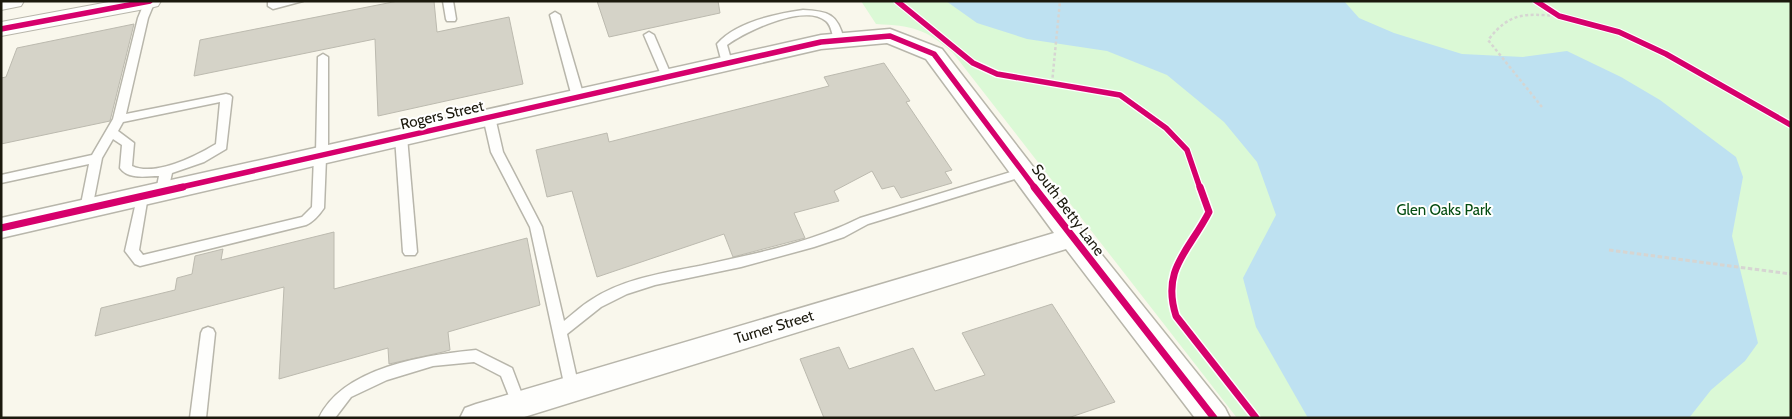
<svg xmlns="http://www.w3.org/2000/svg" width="1792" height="419" viewBox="0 0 1792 419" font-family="Cabin,sans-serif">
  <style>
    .green { fill: #dbf9d6 }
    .water { fill: #bee1f1 }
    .building { fill: #d5d3c8; stroke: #bcbaaf }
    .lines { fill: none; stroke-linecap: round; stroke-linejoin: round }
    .lane-casing { stroke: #b8b6ab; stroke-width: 3 }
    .street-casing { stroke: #b8b6ab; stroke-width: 3 }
    .primary-casing { stroke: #b8b6ab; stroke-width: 2 }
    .path-far1 { stroke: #d6d5d2; stroke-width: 2.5; stroke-dasharray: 3 2.5; stroke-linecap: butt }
    .path { stroke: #d6d5d2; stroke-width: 3; stroke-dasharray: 4.5 2.5; stroke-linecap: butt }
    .lane { fill: #fefefc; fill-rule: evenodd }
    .street { fill: #fefefc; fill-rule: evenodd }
    .primary { fill: #fefefc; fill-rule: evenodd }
    .cycleway-far1-casing { stroke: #fff; stroke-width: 8 }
    .cycleway-casing { stroke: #fff; stroke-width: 10 }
    .cycleway-far1 { stroke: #d6006c; stroke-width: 5.5 }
    .cycleway { stroke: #d6006c; stroke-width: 7 }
    .labels { text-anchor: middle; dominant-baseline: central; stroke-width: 4; stroke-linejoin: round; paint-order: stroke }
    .street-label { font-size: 15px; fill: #1b190d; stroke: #fff }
    .park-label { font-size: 15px; fill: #044d12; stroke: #fff }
  </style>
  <rect width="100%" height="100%" fill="#f9f7ec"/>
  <!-- green -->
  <path class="green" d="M861,1H1791V418H1237L953,53C925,28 912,26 876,24Z"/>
  <!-- water -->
  <path class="water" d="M946,1H1344L1359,18L1394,33L1462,54L1523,57L1567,51L1621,77L1660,100L1736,157L1743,177L1732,236L1758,343L1745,361L1711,390L1689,418H1308L1256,327L1243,278L1276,215L1257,162L1224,122L1167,75L1107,51L1027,39L977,23Z"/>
  <!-- building -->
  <g class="building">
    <path d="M398,1H434L437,32L509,17L523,84L378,116L375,39L194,76L200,40Z"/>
    <path d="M597,1H718L720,13L609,37Z"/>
    <path d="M134,24L110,121L1,144V78L6,77L17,48Z"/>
    <path d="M884,63L910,101L906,102L952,170L945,172L952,183L901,198L894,186L882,189L872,171L834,191L839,201L794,213L805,238L733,257L724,234L597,277L572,191L547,197L536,150L607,133L609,142L829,86L824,77Z"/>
    <path d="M334,232V289L527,238L540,305L448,332L450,350L443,352L389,364L388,348L279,379L284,287L95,336L101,308L175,290L177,278L192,274L195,256L223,249L221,260Z"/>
    <path d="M1052,304L1115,402L1068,418H824L800,359L839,347L849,369L913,348L935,391L985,375L962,333Z"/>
  </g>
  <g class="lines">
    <!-- lane casing -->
    <g class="lane-casing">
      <g id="lane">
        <path d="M145,1H155L148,18L126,114L226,94L230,95L232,97L226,149L204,162L172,173L168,191L162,195L156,191L159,176C146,176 129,180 120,168L122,145L113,139L102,158L92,209L86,213L80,209L89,164L1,183V175L92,155L113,119L138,18ZM220,102L216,144C196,156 155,177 132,166L134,143L118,131L123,122Z"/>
        <path d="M268,1H303L273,9L268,6Z"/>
        <path d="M443,1H453L456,19L455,21H447L446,19Z"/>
        <path d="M803,10C828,11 838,14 844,40L843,42H835C832,36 832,26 826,21C805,3 746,31 727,45L732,63L727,66L722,63L717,44C736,22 775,14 803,10Z"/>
        <path d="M555,12L560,15L584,97L582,99H574L572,97L550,15Z"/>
        <path d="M649,32L654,35L672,77L671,79L667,80L662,77L644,35Z"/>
        <path d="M323,54L328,57V155L326,158L324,208C320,214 313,222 306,225L140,266L135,264L125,251L138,193L142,192L148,196L139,250L143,255L302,217L312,207L314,156L316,153L318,57Z"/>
        <path d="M489,113L495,117L503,152L542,227L564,321C573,314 581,306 591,300C622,279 663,273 699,266C754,254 810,243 860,218L1024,168L1030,172L1028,175L868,224L844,237L814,247L741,267L655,285L627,294L601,307L567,334L579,388L577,392L572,394L567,392L565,388L530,227L491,152L483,117Z"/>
        <path d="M401,133L407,137L417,252L415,255H405L403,252L395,137Z"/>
        <path d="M208,327L213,329L215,333L206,418H190L201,333L203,329Z"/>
        <path d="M476,350L512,368L526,405L524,409L519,411L514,409L501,376L474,362L433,366L387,380L351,397L335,418H319C343,367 426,355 476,350Z"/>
      </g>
    </g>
    <!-- street casing -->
    <g class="street-casing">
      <path id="street" d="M890,29L942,49L1082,230L1225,408L1230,418H1195L1066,249L521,418H460L465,408L476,404L1054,233L926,59L887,43L821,49L1,238V218L821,35Z"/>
    </g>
    <!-- primary casing -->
    <g class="primary-casing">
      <g id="primary">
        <path d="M1,1H24L21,6L1,10Z"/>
        <path d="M114,1H161L158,6L150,8L1,36V22Z"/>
      </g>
    </g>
    <!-- path-far1 -->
    <g class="path-far1">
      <path d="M1052,83L1060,1"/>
      <path d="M1542,107L1488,40C1511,11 1525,14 1559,16"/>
    </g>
    <!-- path -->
    <path class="path" d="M1609,250L1791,274"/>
    <!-- lane -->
    <use href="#lane" class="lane"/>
    <!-- street -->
    <use href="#street" class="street"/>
    <!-- primary -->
    <use href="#primary" class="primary"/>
    <!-- cycleway-far1 casing -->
    <g class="cycleway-far1-casing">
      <g id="cycleway-far1">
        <path d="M897,1L973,63L997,74L1120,95L1166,128L1187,150L1200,188"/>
        <path d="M1536,1L1559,16L1619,32L1666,54L1791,125"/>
        <path d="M1,29L150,1"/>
        <path d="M177,188L821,42L890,36L934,54L1035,188"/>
      </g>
    </g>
    <!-- cycleway casing -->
    <g class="cycleway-casing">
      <g id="cycleway">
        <path d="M1034,187L1214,418"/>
        <path d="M1200,187L1209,212C1189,251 1161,269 1176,316L1256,418"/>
        <path d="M1,228L183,187"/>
      </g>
    </g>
    <!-- cycleway-far1 -->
    <use href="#cycleway-far1" class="cycleway-far1"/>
    <!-- cycleway -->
    <use href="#cycleway" class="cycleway"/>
  </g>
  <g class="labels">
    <!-- street labels -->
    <g class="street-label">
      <text transform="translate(442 115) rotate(-13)">Rogers Street</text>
      <text transform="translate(1068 210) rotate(53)">South Betty Lane</text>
      <text transform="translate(774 327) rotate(-17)">Turner Street</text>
    </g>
    <!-- park labels -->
    <g class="park-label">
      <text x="1444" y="210">Glen Oaks Park</text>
    </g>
  </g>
  <!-- border -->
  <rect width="1792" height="419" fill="none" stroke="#1b190d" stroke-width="5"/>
</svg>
